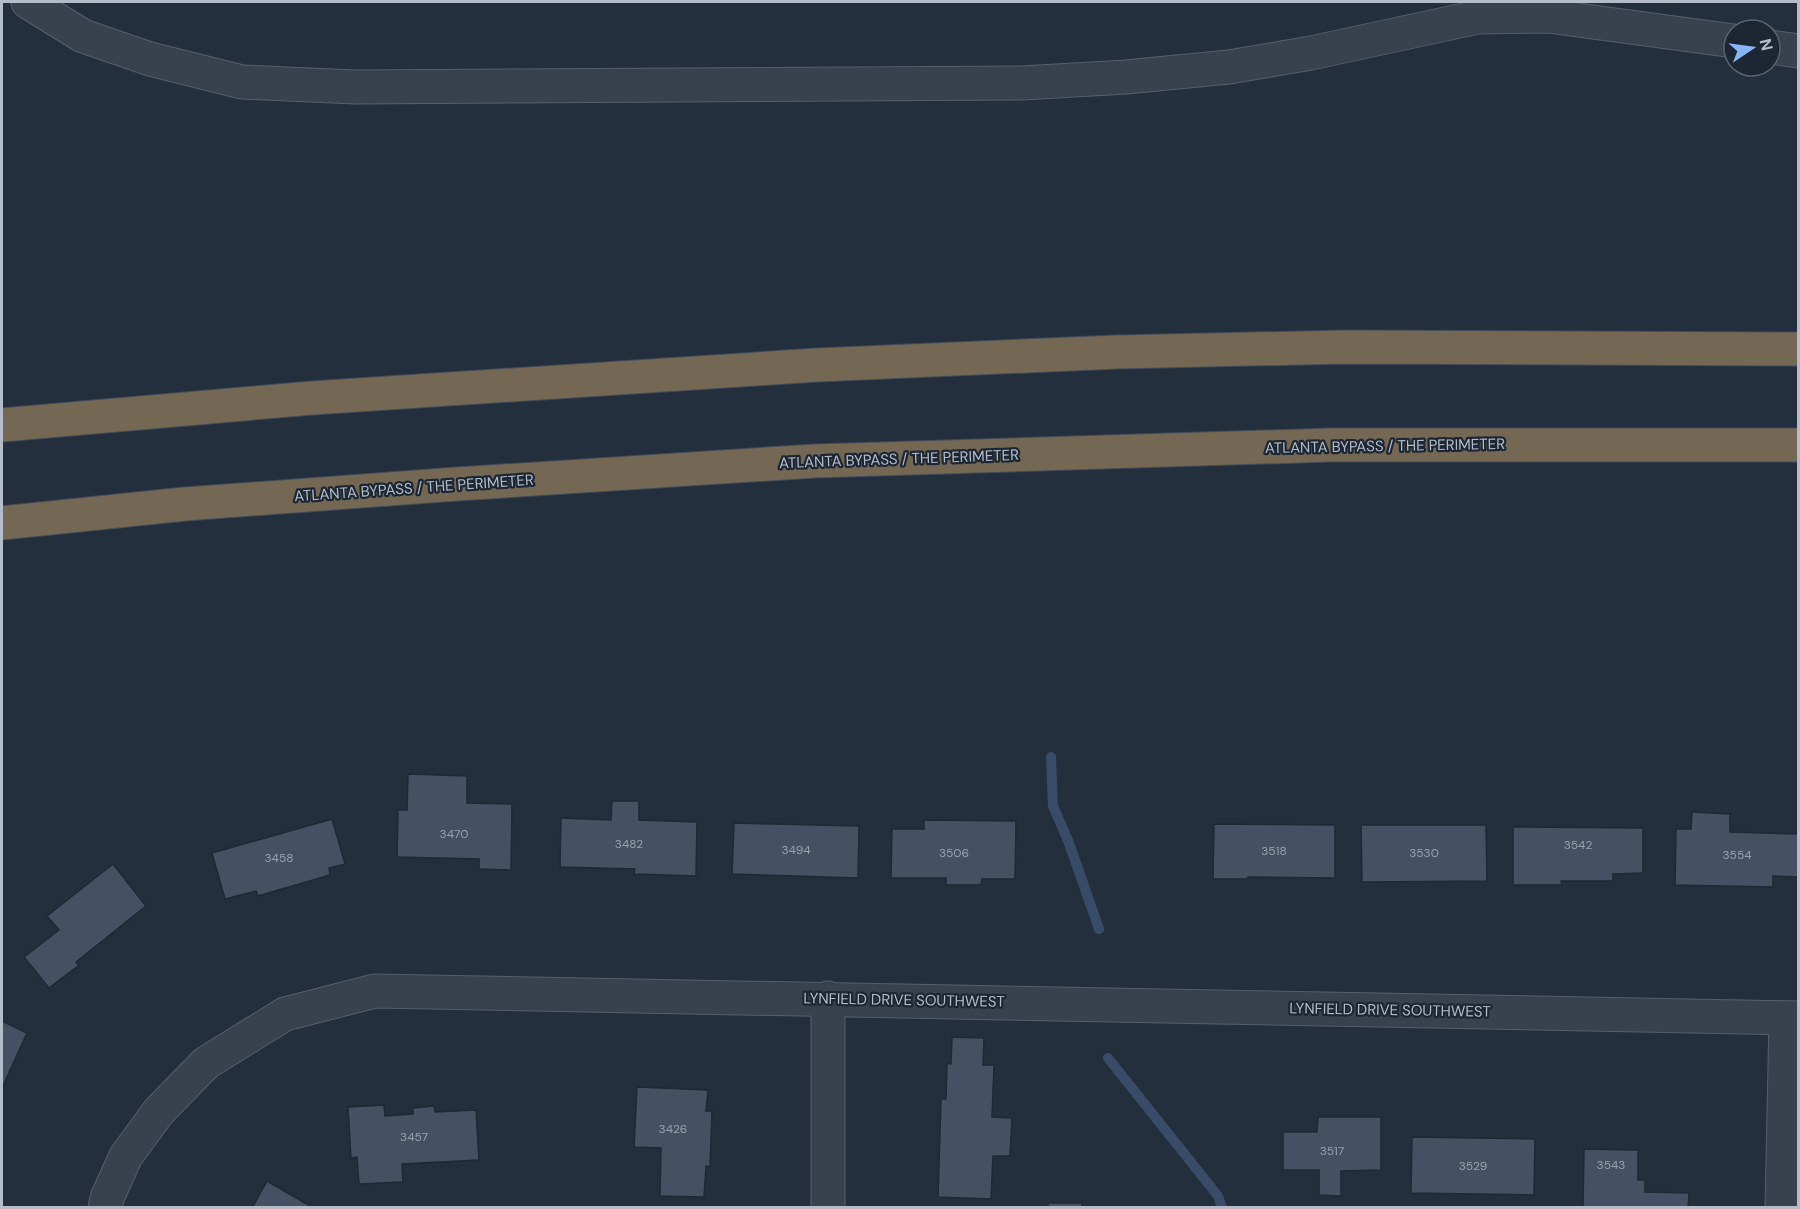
<svg xmlns="http://www.w3.org/2000/svg" width="1800" height="1209" viewBox="0 0 1800 1209" font-family="'DM Sans',sans-serif">
  <style>
    .lines { fill: none; stroke-linecap: round; stroke-linejoin: round }
    .stream { stroke: #394c67; stroke-width: 10 }
    .building { fill: #455162; stroke: #1f2835; stroke-width: 1.5 }
    .street-casing { stroke: #565f6c; stroke-width: 35 }
    .highway-casing { stroke: #434c59; stroke-width: 35 }
    .street { stroke: #38414e; stroke-width: 33 }
    .highway { stroke: #746855; stroke-width: 33 }
    .labels { text-anchor: middle; dominant-baseline: central; stroke-width: 4.5; stroke-linejoin: round; paint-order: stroke }
    .number-label { font-size: 12px; fill: #98a1af }
    .street-label { font-size: 15px; fill: #b4bcc9; stroke: #1d2633 }
  </style>
  <rect width="100%" height="100%" fill="#242f3e"/>
  <g class="lines">
    <!-- stream -->
    <g class="stream">
      <path d="M1051,757L1053,806L1069,843L1099,929"/>
      <path d="M1108,1058L1218,1196L1222,1208"/>
    </g>
  </g>
  <!-- building -->
  <g class="building">
    <path d="M408,774L467,776V803L512,804L511,870L479,869V859L397,857L398,810H407Z"/>
    <path d="M612,801H639V820L697,822L696,876L634,874L635,869L560,867L561,818L611,820Z"/>
    <path d="M1692,812L1730,814V832L1798,834V877L1773,876V887L1675,885L1676,829H1691Z"/>
    <path d="M332,819L345,864L329,868L330,875L258,896L256,891L225,899L212,853Z"/>
    <path d="M924,820L1016,821L1015,879H982L981,885H946V878H891L892,829H924Z"/>
    <path d="M734,823L859,826L858,878L732,874Z"/>
    <path d="M1214,824L1335,825V878L1248,877V879H1213Z"/>
    <path d="M1361,825H1486L1487,881L1362,882Z"/>
    <path d="M1513,827L1643,828V873L1613,874V881H1561L1562,885H1513Z"/>
    <path d="M113,864L146,906L76,962L79,965L49,988L24,957L59,930L47,916Z"/>
    <path d="M2,1021L27,1033L2,1088Z"/>
    <path d="M952,1037L984,1038L983,1065H994L992,1117L1012,1118L1010,1156H993L991,1199L938,1197L941,1099H946L947,1063L951,1064Z"/>
    <path d="M637,1087L708,1090L706,1111H712L710,1167L706,1166L704,1197L660,1196L661,1148L634,1147Z"/>
    <path d="M384,1105L385,1116L413,1114V1108L434,1106L435,1112L476,1110L479,1160L402,1164L403,1182L359,1184L357,1157L351,1158L348,1107Z"/>
    <path d="M1318,1117H1381V1170L1341,1171V1196L1319,1195V1170H1283V1132H1317Z"/>
    <path d="M1412,1137L1535,1139L1534,1195L1411,1193Z"/>
    <path d="M1584,1149L1638,1150V1180H1645V1192L1689,1193L1688,1208H1583Z"/>
    <path d="M267,1181L312,1207V1208H252Z"/>
    <rect x="1048" y="1203" width="34" height="5"/>
  </g>
  <g class="lines">
    <!-- street casing -->
    <g class="street-casing">
      <g id="street">
        <path d="M28,2L83,36L150,59L242,82L355,87L1022,83L1126,77L1229,67L1311,53L1478,17L1548,16L1734,41"/>
        <path d="M1770,47L1798,51"/>
        <path d="M105,1208L107,1198L126,1156L159,1111L206,1063L285,1014L375,991L1798,1018"/>
        <path d="M828,1208V998"/>
        <path d="M1782,1208L1786,1018"/>
      </g>
    </g>
    <!-- highway casing -->
    <g class="highway-casing">
      <g id="highway">
        <path d="M2,425L312,398L817,365L1117,352L1344,347L1798,349"/>
        <path d="M2,523L185,504L457,484L815,461L1331,445H1798"/>
      </g>
    </g>
    <!-- street -->
    <use href="#street" class="street"/>
    <!-- highway -->
    <use href="#highway" class="highway"/>
  </g>
  <g class="labels">
    <!-- number labels -->
    <g class="number-label">
      <text x="454" y="834">3470</text>
      <text x="629" y="844">3482</text>
      <text x="1578" y="845">3542</text>
      <text x="796" y="850">3494</text>
      <text x="1274" y="851">3518</text>
      <text x="954" y="853">3506</text>
      <text x="1424" y="853">3530</text>
      <text x="1737" y="855">3554</text>
      <text x="279" y="858">3458</text>
      <text x="673" y="1129">3426</text>
      <text x="414" y="1137">3457</text>
      <text x="1332" y="1151">3517</text>
      <text x="1611" y="1165">3543</text>
      <text x="1473" y="1166">3529</text>
    </g>
    <!-- street labels -->
    <g class="street-label">
      <text transform="translate(1385 446) rotate(-1)">ATLANTA BYPASS / THE PERIMETER</text>
      <text transform="translate(899 459) rotate(-2)">ATLANTA BYPASS / THE PERIMETER</text>
      <text transform="translate(414 488) rotate(-4)">ATLANTA BYPASS / THE PERIMETER</text>
      <text transform="translate(904 1000) rotate(1)">LYNFIELD DRIVE SOUTHWEST</text>
      <text transform="translate(1390 1010) rotate(1)">LYNFIELD DRIVE SOUTHWEST</text>
    </g>
  </g>
  <!-- border -->
  <rect width="1800" height="1209" fill="none" stroke="#b4bcc9" stroke-width="6"/>
  <!-- north arrow -->
  <g transform="translate(1752 48) rotate(77)"><circle r="28" fill="#1d2633" stroke="#59626f" stroke-width="1.5"/>
  <path d="M0-4.5L10 22L0 15L-10 22Z" fill="#8ab4f8"/>
  <text y="-9" font-size="16" font-weight="bold" text-anchor="middle" fill="#b4bcc9">N</text>
  </g>
</svg>
